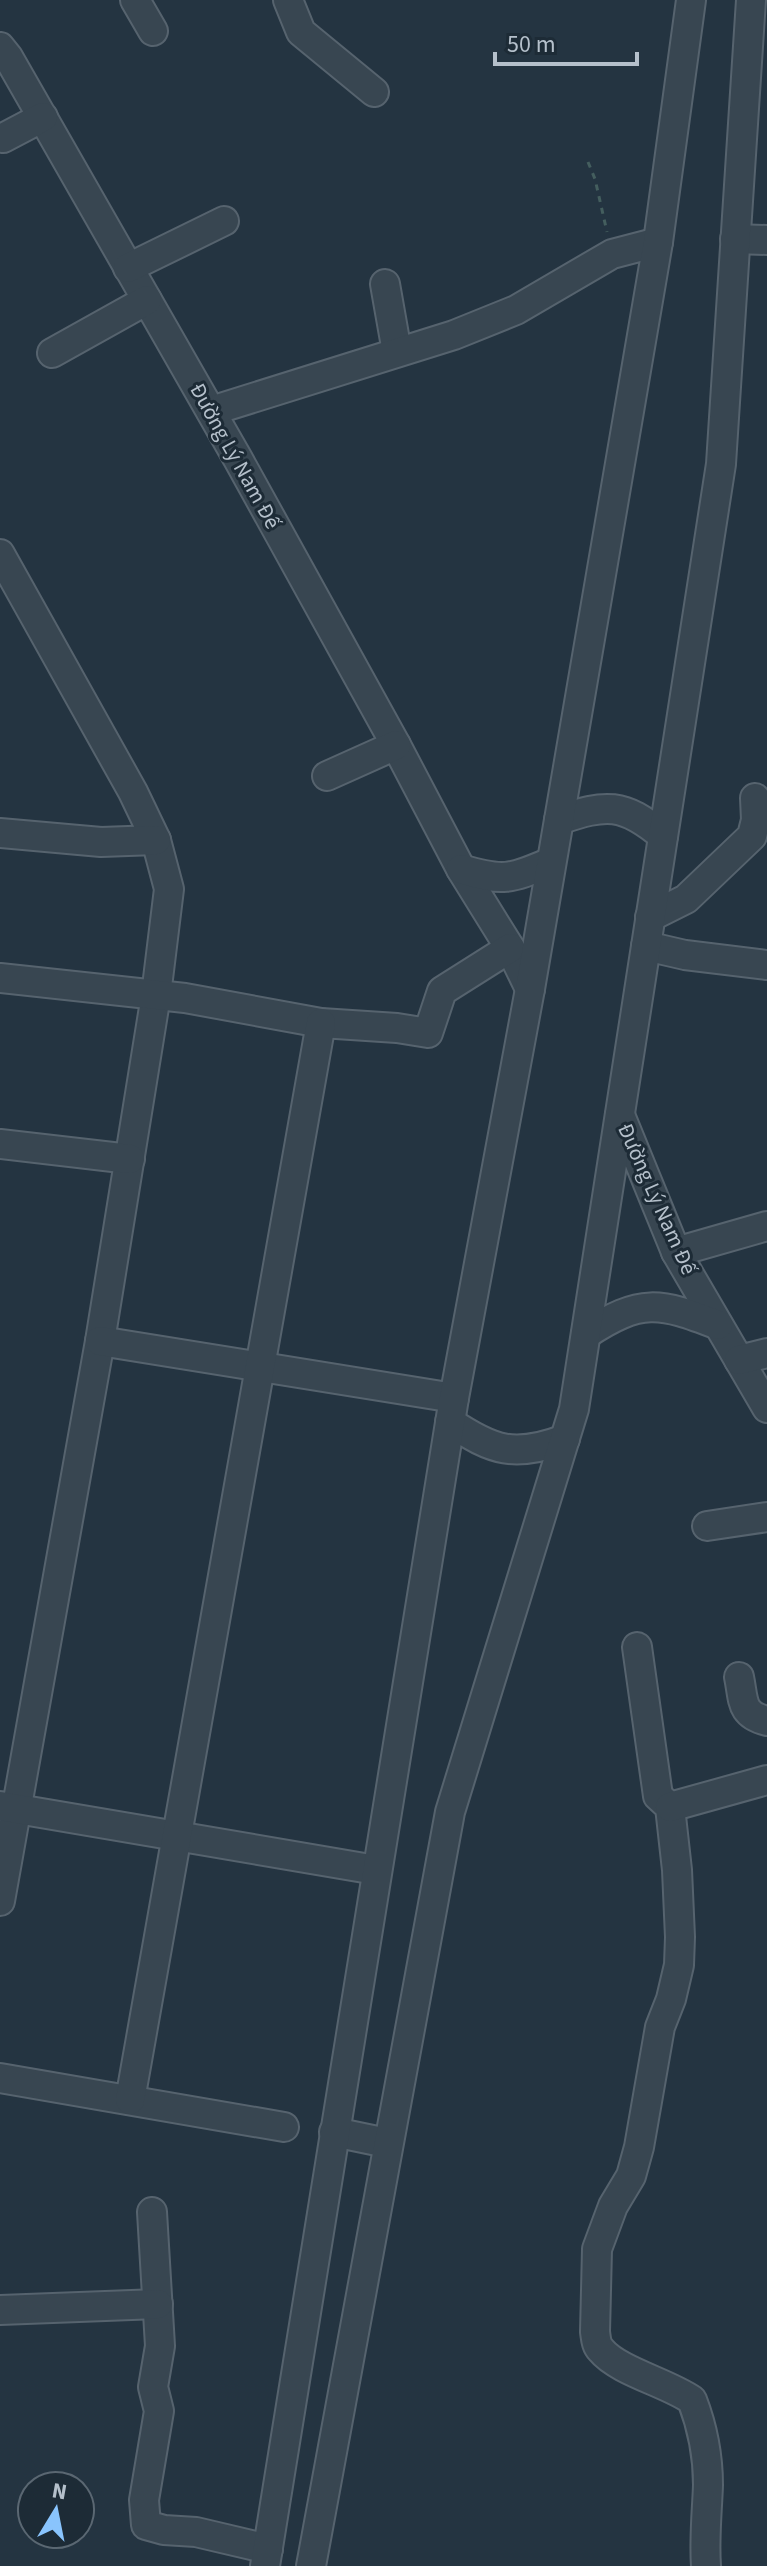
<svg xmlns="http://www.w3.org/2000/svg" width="767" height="2566" viewBox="0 0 767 2566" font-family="'Source Sans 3',sans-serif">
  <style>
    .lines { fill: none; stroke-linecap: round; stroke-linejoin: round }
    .minor-casing { stroke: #56636e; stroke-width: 32 }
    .path { stroke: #445e5e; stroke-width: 3; stroke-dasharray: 6 6; stroke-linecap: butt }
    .minor { stroke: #384651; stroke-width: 28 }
    .labels { text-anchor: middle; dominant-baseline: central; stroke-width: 6; stroke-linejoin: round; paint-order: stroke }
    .street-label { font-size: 22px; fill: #b5c0cb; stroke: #1d2b36 }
  </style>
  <rect width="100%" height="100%" fill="#243441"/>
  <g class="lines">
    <!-- minor casing -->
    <g class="minor-casing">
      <g id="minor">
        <path d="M135,0L153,31"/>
        <path d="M288,0L301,32L374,92"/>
        <path d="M0,47L8,57L238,459L396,745L461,869L510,948L530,989"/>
        <path d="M3,138L43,117"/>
        <path d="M735,239L767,240"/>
        <path d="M128,268L224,221"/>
        <path d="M385,284L397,352"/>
        <path d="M52,353L147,300"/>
        <path d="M211,411L454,335L516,310L612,254L658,242"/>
        <path d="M0,554L133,792L156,840L169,889L156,995L100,1341L0,1901"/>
        <path d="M327,776L396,745"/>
        <path d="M559,820C606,804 623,802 663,836"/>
        <path d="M0,833L101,842L156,840"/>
        <path d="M461,869C504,882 510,879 551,862"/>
        <path d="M650,917L686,899L752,836L756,820L755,798"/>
        <path d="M646,946L685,955L767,965"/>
        <path d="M0,978L185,998L321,1023L397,1028L428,1033L442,991L510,948"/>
        <path d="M620,1115L676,1252L767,1408"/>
        <path d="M0,1144L130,1159"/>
        <path d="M676,1252L767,1226"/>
        <path d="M586,1334C641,1298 659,1302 718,1325"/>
        <path d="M100,1341L454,1398"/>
        <path d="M739,1360L767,1353"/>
        <path d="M450,1422C493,1451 515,1458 565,1439"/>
        <path d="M707,1526L767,1517"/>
        <path d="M637,1647L658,1796L670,1807L677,1870L680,1937L679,1965L671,1999L660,2027L639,2147L631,2176L613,2206L597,2249L595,2332C596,2338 596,2345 601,2350C618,2371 668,2383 692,2400C702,2426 708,2457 708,2485C707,2512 704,2539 706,2566"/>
        <path d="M739,1677C744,1701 740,1714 767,1721"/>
        <path d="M0,1806L376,1870"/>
        <path d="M670,1807L767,1780"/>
        <path d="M0,2078L284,2127"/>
        <path d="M130,2100L321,1023"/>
        <path d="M334,2132L387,2143"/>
        <path d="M152,2212L160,2346L153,2387L159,2411L144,2500L146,2525L164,2530L196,2532L268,2549"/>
        <path d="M0,2310L158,2304"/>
        <path d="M265,2566L454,1398L530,989L658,242L691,0"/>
        <path d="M311,2566L450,1812L574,1409L721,464L751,0"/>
      </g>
    </g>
    <!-- path -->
    <path class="path" d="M588,162L595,179L607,232"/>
    <!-- minor -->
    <use href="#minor" class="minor"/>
  </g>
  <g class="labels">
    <!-- street labels -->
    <g class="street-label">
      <text transform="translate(235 456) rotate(61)">Đường Lý Nam Đế</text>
      <text transform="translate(657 1199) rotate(66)">Đường Lý Nam Đế</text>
    </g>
  </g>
  <!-- north arrow -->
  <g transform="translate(56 2510) rotate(10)"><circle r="38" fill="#1d2b36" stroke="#5a6772" stroke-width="2"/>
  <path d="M0-6L14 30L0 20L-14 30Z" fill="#89c4fd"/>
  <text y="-12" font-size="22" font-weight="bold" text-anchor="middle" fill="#b5c0cb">N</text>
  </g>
  <!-- scale -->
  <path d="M495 52v12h142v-12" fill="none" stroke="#b5c0cb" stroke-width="4"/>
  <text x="507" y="52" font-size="24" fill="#b5c0cb" stroke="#1d2b36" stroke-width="6" paint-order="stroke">50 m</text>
</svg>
